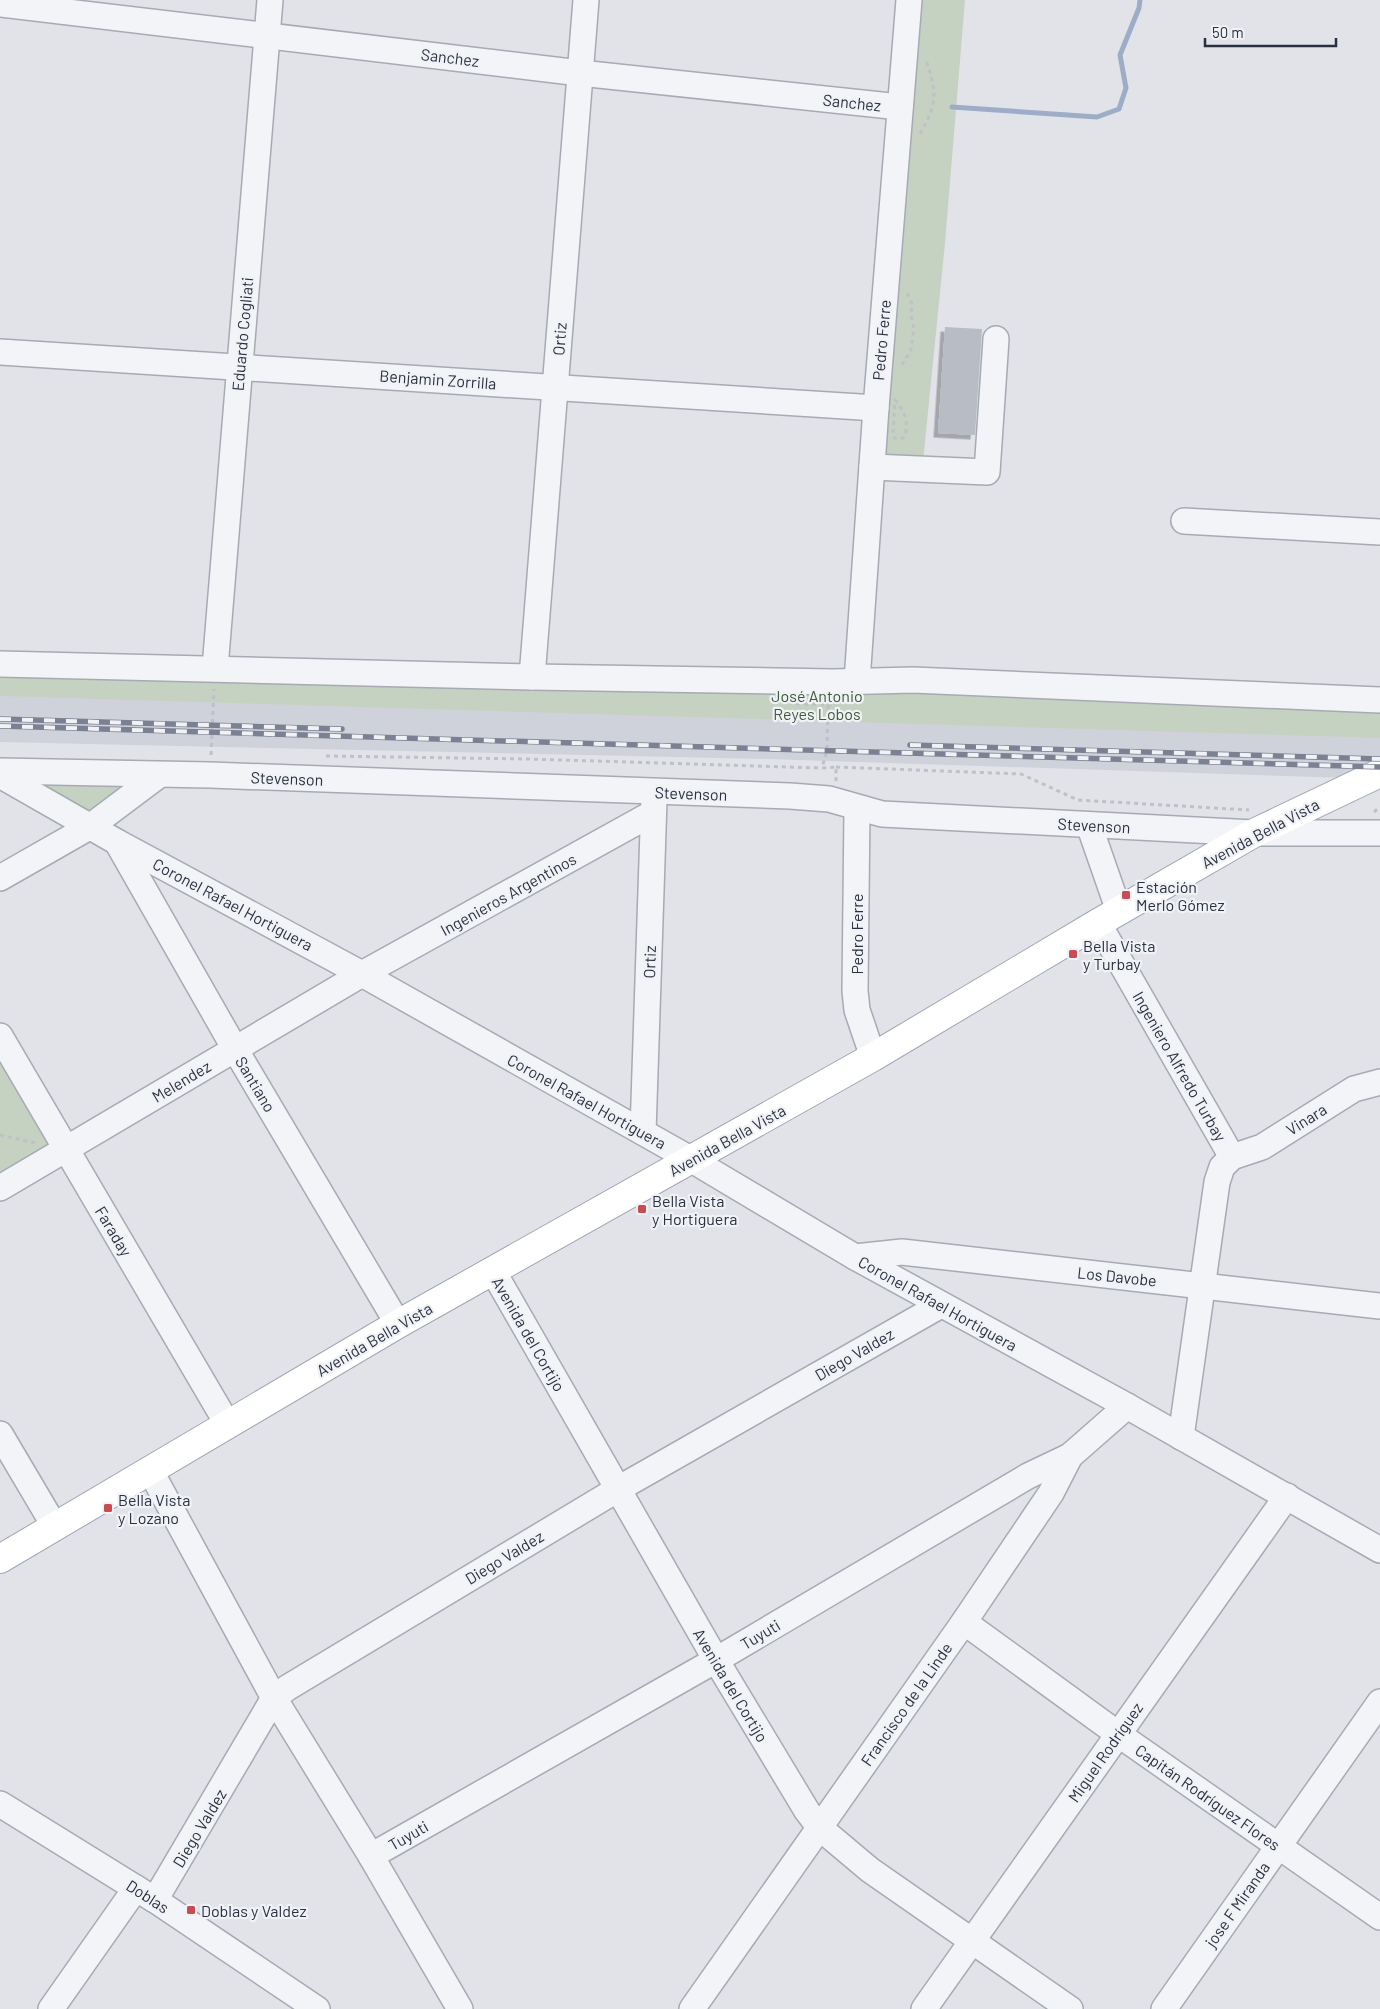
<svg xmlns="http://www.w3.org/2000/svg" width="1380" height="2009" viewBox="0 0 1380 2009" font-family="Barlow,sans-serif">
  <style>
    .built { fill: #cfd2db }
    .green { fill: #c5d2c2 }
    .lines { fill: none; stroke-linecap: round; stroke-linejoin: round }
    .stream { stroke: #9eadc7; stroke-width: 5 }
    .building { fill: #b8bcc5; filter: url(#shadow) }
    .minor-casing { stroke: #a6aab3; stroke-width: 28 }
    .major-casing { stroke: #a1a6b4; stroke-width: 30 }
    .path { stroke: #bfc1c7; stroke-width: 3; stroke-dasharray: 4 4; stroke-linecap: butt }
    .minor { stroke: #f3f4f7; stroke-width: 25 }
    .major { stroke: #fff; stroke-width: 28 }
    .rail-casing { stroke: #7b8192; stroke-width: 5.5 }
    .rail { stroke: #f0f2f6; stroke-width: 4; stroke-dasharray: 11; stroke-linecap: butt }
    .poi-dot { fill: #c74d52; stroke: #f0f2f6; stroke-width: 2 }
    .labels { text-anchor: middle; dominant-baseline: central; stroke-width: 4.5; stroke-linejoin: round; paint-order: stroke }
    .street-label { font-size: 16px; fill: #2a3040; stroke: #f0f2f6 }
    .park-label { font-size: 16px; fill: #3b5a38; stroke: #f0f2f6 }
    .poi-label { font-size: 16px; fill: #2a3040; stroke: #f0f2f6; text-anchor: start }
  </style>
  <defs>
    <filter id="shadow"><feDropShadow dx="-4.5" dy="4.5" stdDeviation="0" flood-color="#0004"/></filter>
  </defs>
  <rect width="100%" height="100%" fill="#e1e3e9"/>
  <!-- built -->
  <path class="built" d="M0,672L1380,697V779L767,759L0,742Z"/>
  <!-- green -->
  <g class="green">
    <path d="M920,0H965L945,243L921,482L882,478Z"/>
    <path d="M0,670L851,687L1380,704V738L0,696Z"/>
    <path d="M38,781L117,782L120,792L93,815L83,813Z"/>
    <path d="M0,1057L51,1145L0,1174Z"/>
  </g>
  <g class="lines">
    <!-- stream -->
    <path class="stream" d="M952,107L1097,117L1119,109L1126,88L1120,55L1139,8L1140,0"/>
  </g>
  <!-- building -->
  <path class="building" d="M945,327L982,329L975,435L938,433Z"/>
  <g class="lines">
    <!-- minor casing -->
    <g class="minor-casing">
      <g id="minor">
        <path d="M0,4L580,73L900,107"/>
        <path d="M0,352L876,408"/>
        <path d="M872,467L987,472L996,339"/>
        <path d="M1184,521L1380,532"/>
        <path d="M0,664L532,677L833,682L913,680L1380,700"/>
        <path d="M215,668L270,0"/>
        <path d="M532,677L586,0"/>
        <path d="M857,681L876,408L909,0"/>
        <path d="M0,771L210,775L790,796L829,799L882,814L1254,833H1380"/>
        <path d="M0,775L117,842L362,974L692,1160L855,1257L1127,1406L1380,1550"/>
        <path d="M857,808L855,991L857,1010L873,1057"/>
        <path d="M1089,825L1119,911"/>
        <path d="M117,842L235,1049L398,1324"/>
        <path d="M0,878L91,826L159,775"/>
        <path d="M1098,923L1232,1157"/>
        <path d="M0,1036L228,1425"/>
        <path d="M643,1132L654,800"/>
        <path d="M0,1188L362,974L653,813"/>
        <path d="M855,1257L902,1252L1380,1306"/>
        <path d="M493,1271L716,1660L807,1811L820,1828L870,1870L1070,2009"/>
        <path d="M0,1434L55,1527"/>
        <path d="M1181,1437L1217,1182L1222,1167L1232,1157L1262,1147L1354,1089L1380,1082"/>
        <path d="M150,1470L274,1698L371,1856L460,2009"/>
        <path d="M964,1622L1118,1734L1380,1917"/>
        <path d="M0,1804L155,1900L317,2009"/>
        <path d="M371,1856L716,1660L1028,1476L1070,1456"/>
        <path d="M155,1900L274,1698L287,1688L618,1489L941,1305"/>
        <path d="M51,2009L136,1888"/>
        <path d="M692,2009L964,1622L1051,1493L1070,1456L1127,1406"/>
        <path d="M924,2009L1287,1496"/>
        <path d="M1164,2009L1380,1702"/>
      </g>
    </g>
    <!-- major casing -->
    <g class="major-casing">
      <path id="major" d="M0,1559L398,1324L873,1057L1098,923L1254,833L1380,773"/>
    </g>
    <!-- path -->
    <g class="path">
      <path d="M920,134C938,102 937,94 926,60"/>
      <path d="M902,365L911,350L914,328L911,315L912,304L907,292"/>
      <path d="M895,400C904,409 911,427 903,438H894L893,433Z"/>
      <path d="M796,704L837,705"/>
      <path d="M828,705L827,750L822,768L836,767V781"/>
      <path d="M211,755L214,689"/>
      <path d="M326,756L529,759L822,768"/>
      <path d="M836,767L1021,774L1078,800L1249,810"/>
      <path d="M1374,812L1380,807"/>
      <path d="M0,1135L36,1143"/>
    </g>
    <!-- minor -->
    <use href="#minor" class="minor"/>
    <!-- major -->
    <use href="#major" class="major"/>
    <!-- rail casing -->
    <g class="rail-casing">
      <g id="rail">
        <path d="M0,719L342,729"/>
        <path d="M0,726L1380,767"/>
        <path d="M910,745L1380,759"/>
      </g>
    </g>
    <!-- rail -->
    <use href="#rail" class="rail"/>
  </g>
  <!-- markers -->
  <g class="poi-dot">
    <rect x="1121" y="890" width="10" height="10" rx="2.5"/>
    <rect x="1068" y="949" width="10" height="10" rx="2.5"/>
    <rect x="637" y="1204" width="10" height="10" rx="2.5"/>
    <rect x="103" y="1503" width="10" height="10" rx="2.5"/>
    <rect x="186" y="1905" width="10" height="10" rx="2.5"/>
  </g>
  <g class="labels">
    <!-- street labels -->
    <g class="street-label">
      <text transform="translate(450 57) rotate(7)">Sanchez</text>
      <text transform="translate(852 102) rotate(6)">Sanchez</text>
      <text transform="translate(242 334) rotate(-85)">Eduardo Cogliati</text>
      <text transform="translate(559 339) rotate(-86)">Ortiz</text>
      <text transform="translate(881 340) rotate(-85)">Pedro Ferre</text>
      <text transform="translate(438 379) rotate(4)">Benjamin Zorrilla</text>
      <text transform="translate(287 778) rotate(2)">Stevenson</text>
      <text transform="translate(691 793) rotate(2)">Stevenson</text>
      <text transform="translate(1094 825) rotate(3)">Stevenson</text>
      <text transform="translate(1260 833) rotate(-28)">Avenida Bella Vista</text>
      <text transform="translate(508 894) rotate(-29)">Ingenieros Argentinos</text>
      <text transform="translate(233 904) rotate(28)">Coronel Rafael Hortiguera</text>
      <text transform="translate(856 934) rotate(-90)">Pedro Ferre</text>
      <text transform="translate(649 962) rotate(-88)">Ortiz</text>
      <text transform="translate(1180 1066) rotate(60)">Ingeniero Alfredo Turbay</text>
      <text transform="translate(181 1081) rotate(-31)">Melendez</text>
      <text transform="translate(256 1084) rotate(59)">Santiano</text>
      <text transform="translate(587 1101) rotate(29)">Coronel Rafael Hortiguera</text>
      <text transform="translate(1306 1119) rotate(-32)">Vinara</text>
      <text transform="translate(727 1140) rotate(-29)">Avenida Bella Vista</text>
      <text transform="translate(114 1231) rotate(59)">Faraday</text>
      <text transform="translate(1117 1276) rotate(6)">Los Davobe</text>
      <text transform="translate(938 1303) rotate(29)">Coronel Rafael Hortiguera</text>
      <text transform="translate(529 1334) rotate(60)">Avenida del Cortijo</text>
      <text transform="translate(374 1339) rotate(-30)">Avenida Bella Vista</text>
      <text transform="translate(854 1354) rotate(-30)">Diego Valdez</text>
      <text transform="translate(504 1557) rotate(-31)">Diego Valdez</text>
      <text transform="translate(760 1634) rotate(-31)">Tuyuti</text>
      <text transform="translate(731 1685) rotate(59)">Avenida del Cortijo</text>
      <text transform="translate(906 1704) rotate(-55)">Francisco de la Linde</text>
      <text transform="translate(1105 1752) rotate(-55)">Miguel Rodríguez</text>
      <text transform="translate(1208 1797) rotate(35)">Capitán Rodríguez Flores</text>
      <text transform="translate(199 1828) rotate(-59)">Diego Valdez</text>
      <text transform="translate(408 1835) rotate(-30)">Tuyuti</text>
      <text transform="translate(148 1896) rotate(33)">Doblas</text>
      <text transform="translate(1237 1904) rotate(-55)">jose F Miranda</text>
    </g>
    <!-- park labels -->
    <g class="park-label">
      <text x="817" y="695">José Antonio<tspan x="817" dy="18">Reyes Lobos</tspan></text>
    </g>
    <!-- poi labels -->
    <g class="poi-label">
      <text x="1136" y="886">Estación<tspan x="1136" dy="18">Merlo Gómez</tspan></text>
      <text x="1083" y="945">Bella Vista<tspan x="1083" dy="18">y Turbay</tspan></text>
      <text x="652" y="1200">Bella Vista<tspan x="652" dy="18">y Hortiguera</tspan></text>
      <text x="118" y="1499">Bella Vista<tspan x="118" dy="18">y Lozano</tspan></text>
      <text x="201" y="1910">Doblas y Valdez</text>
    </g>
  </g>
  <!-- scale -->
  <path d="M1205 38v8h131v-8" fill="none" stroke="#2a3040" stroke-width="2.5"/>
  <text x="1212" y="38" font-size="15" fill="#2a3040" stroke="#f0f2f6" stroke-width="4" paint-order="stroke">50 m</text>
</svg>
